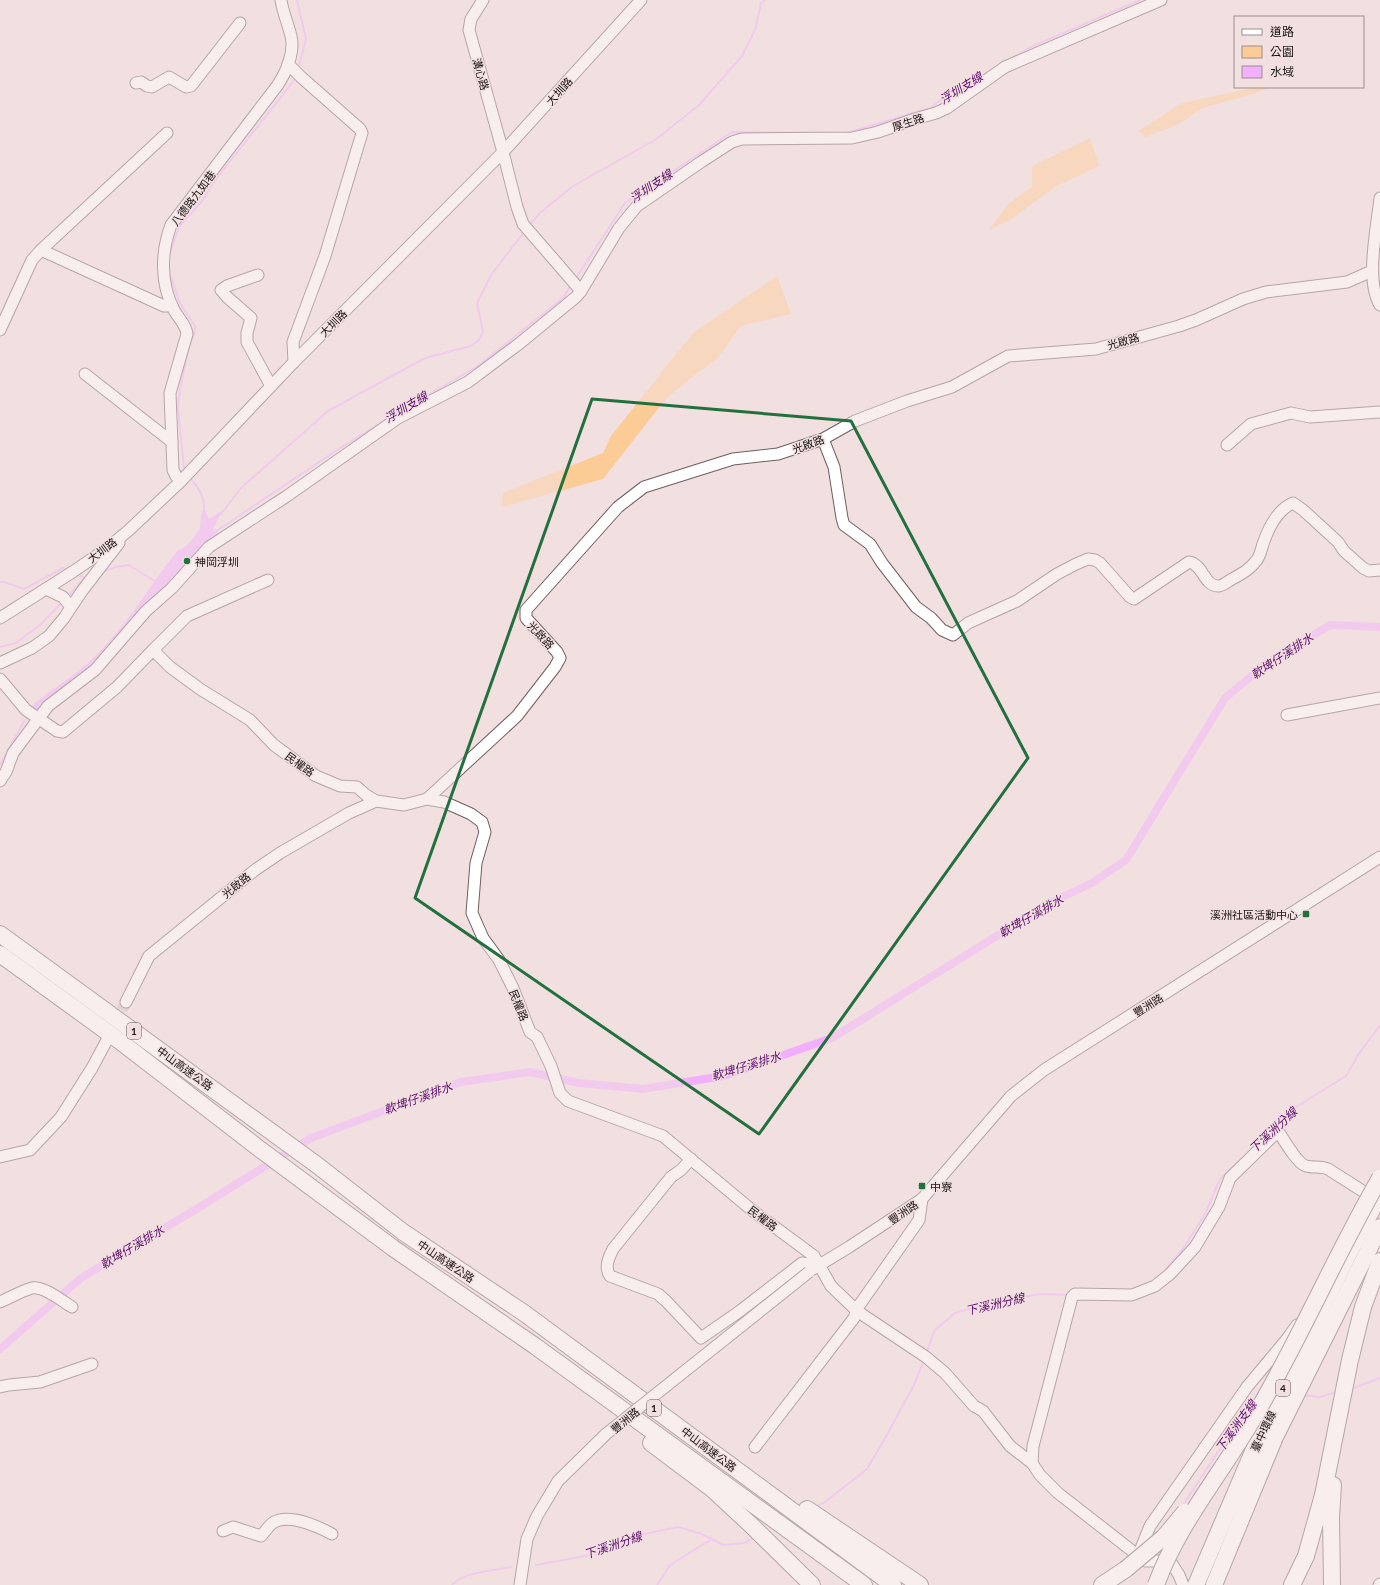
<svg xmlns="http://www.w3.org/2000/svg" width="1380" height="1585" viewBox="0 0 1380 1585" font-family="Lato,'Noto Sans TC',sans-serif">
  <style>
    .green { fill: #fccc96 }
    .water { fill: #f1affe }
    .lines { fill: none; stroke-linecap: round; stroke-linejoin: round }
    .stream { stroke: #f1affe; stroke-width: 2 }
    .canal { stroke: #f1affe; stroke-width: 8 }
    .minor-tunnel { stroke: #d2c1c1; stroke-width: 11; stroke-dasharray: 11 5.5; stroke-linecap: butt }
    .minor-casing { stroke: #6e5f5f; stroke-width: 13 }
    .highway-casing { stroke: #6e5f5f; stroke-width: 18 }
    .minor { stroke: #fff; stroke-width: 11 }
    .highway { stroke: #fff; stroke-width: 16 }
    .minor-bridge-casing { stroke: #6e5f5f; stroke-width: 13; stroke-linecap: butt }
    .highway-bridge-casing { stroke: #6e5f5f; stroke-width: 18; stroke-linecap: butt }
    .minor-bridge { stroke: #fff; stroke-width: 11 }
    .highway-bridge { stroke: #fff; stroke-width: 16 }
    .marked { fill: none; stroke: #23703f; stroke-width: 3; stroke-linejoin: round }
    .poi-dot { fill: #23703f; stroke: #f2e0e0; stroke-width: 1.5 }
    .labels { text-anchor: middle; dominant-baseline: central; stroke-width: 3; stroke-linejoin: round; paint-order: stroke }
    .shield { fill: #f2e0e0; stroke: #5b5151; stroke-width: 1 }
    .shield-label { font-size: 10px; font-weight: bold; fill: #1a1414 }
    .street-label { font-size: 11px; fill: #1a1414; stroke: #f2e0e0 }
    .poi-label { font-size: 11px; fill: #1a1414; stroke: #f2e0e0; text-anchor: start }
    .water-label { font-size: 12px; font-style: italic; fill: #5d0a6c; stroke: #f2e0e0 }
  </style>
  <rect width="100%" height="100%" fill="#f2e0e0"/>
  <!-- green -->
  <g class="green">
    <path d="M1257,87H1270L1253,94L1203,108L1179,124L1145,137L1138,131L1182,103Z"/>
    <path d="M1090,138L1099,166L1055,187L1010,220L989,230L1008,204L1032,187V166Z"/>
    <path d="M777,276L791,314L741,326L717,359L688,380L664,401L603,479L502,507L503,493L603,453L611,436L693,333Z"/>
  </g>
  <!-- water -->
  <path class="water" d="M204,508L209,519L222,511L212,531L220,528L212,539L96,668L34,713L31,709L35,703C54,687 76,675 93,658C127,626 149,586 178,550C184,550 196,536 199,530C202,523 199,515 204,508Z"/>
  <g class="lines">
    <!-- stream -->
    <g class="stream">
      <path d="M297,0L306,39L298,70"/>
      <path d="M1009,60L1031,47L1140,0"/>
      <path d="M846,133L930,108L955,90L996,67"/>
      <path d="M529,225L541,212L573,186L655,140L699,105L742,56L755,30L761,3L765,0"/>
      <path d="M170,253L179,227L202,201L216,179L296,78"/>
      <path d="M169,272L180,303L195,326L194,335L189,347L180,389L178,408L184,468L186,471"/>
      <path d="M576,278L625,203L732,132L835,133"/>
      <path d="M397,413L478,366L563,298L571,285"/>
      <path d="M190,478C198,488 205,496 204,509"/>
      <path d="M221,514L241,488L328,411L425,358L471,346L479,340L483,332L477,303L491,275L524,232"/>
      <path d="M218,530L337,450L393,415"/>
      <path d="M103,572L115,567L129,565L156,582"/>
      <path d="M75,574L86,578"/>
      <path d="M0,582H4L24,589L63,568L68,570"/>
      <path d="M67,597L84,579"/>
      <path d="M0,647L16,643L40,625L63,601"/>
      <path d="M0,765L23,723L28,716"/>
      <path d="M1271,1132L1288,1112L1346,1076L1360,1052L1380,1025"/>
      <path d="M1163,1273L1182,1250L1204,1216L1220,1179L1246,1155"/>
      <path d="M927,1352L934,1331L955,1313L997,1301L1041,1294L1069,1295"/>
      <path d="M1351,1389L1380,1378"/>
      <path d="M1302,1395L1320,1397L1337,1392"/>
      <path d="M1183,1505L1252,1400L1257,1397"/>
      <path d="M815,1507L825,1502L867,1469L884,1440L914,1385L924,1360"/>
      <path d="M536,1565L596,1554L640,1535L678,1527L702,1534L723,1545L744,1543L754,1538"/>
      <path d="M452,1585C466,1571 492,1571 511,1567"/>
      <path d="M657,1585L670,1565L712,1539"/>
    </g>
    <!-- canal -->
    <path class="canal" d="M0,1349L81,1278L198,1208L311,1138L461,1082L530,1072L579,1083L643,1089L723,1076L832,1038L1050,903L1092,883L1126,860L1225,698L1266,664L1330,625L1380,627"/>
    <!-- minor-tunnel -->
    <path class="minor-tunnel" d="M115,1025L126,1002"/>
    <!-- minor casing -->
    <g class="minor-casing">
      <g id="minor">
        <path d="M483,0L471,19L469,30L503,152L517,207L523,224L581,291"/>
        <path d="M288,64L301,77L360,129L362,133L325,256L293,342L294,362"/>
        <path d="M136,83L141,82L147,86L152,87L169,77L186,87L191,86L240,23"/>
        <path d="M1380,198C1377,226 1365,281 1380,305"/>
        <path d="M41,250L167,133"/>
        <path d="M258,275L227,286L221,290L227,297L251,318L247,333V342L271,386"/>
        <path d="M0,330L32,260L41,250L164,306H172"/>
        <path d="M85,374L172,442"/>
        <path d="M823,439L834,467L842,518L844,525L870,544L882,563L916,607L931,618L942,630L953,635L968,623L1017,601L1057,574L1076,564L1088,559L1095,560L1100,563L1130,597L1134,599L1189,562C1203,564 1204,586 1218,586C1224,586 1229,580 1234,578C1243,573 1250,569 1256,561C1260,557 1261,550 1263,544C1268,529 1277,510 1293,503L1303,510L1338,542L1344,551L1363,568L1369,571L1380,570"/>
        <path d="M1227,445L1251,424L1291,413L1310,417L1380,412"/>
        <path d="M181,481L176,476L173,470L170,393L187,334C186,324 178,318 174,310C160,283 161,252 171,225L277,86C286,73 295,52 291,36C288,24 283,13 281,0"/>
        <path d="M46,589L63,597L71,607"/>
        <path d="M0,618L74,571L106,549L128,531L181,481L294,362L503,152L641,0"/>
        <path d="M153,650L187,616L268,580"/>
        <path d="M0,663L32,648L49,636L64,618L82,591L119,543"/>
        <path d="M0,679L26,710L57,731L63,732L117,687L153,650L170,667L200,689L250,720L274,745L316,776L340,786L357,787L366,795L376,801L404,805L427,799L444,802L471,814L482,822L485,832L476,863L472,913L483,938L499,960L513,988L530,1032L537,1037L551,1066L560,1093L568,1101L663,1136L753,1211L814,1256L831,1286L857,1311L926,1357L945,1373L974,1406L983,1411L1010,1446L1032,1463L1040,1475L1058,1493L1145,1561H1170L1179,1575L1183,1585"/>
        <path d="M1287,715L1380,698"/>
        <path d="M0,781L6,772L13,753L48,706L95,670L146,611L172,588L209,547L287,496L398,418L468,382L520,343L576,297L581,291L619,228L637,206L701,162L732,142L742,139L852,138L878,132L915,119L936,113L947,108L1005,67L1161,0"/>
        <path d="M427,799L517,716L555,667L560,658L557,652L526,618V610L618,507L644,487L733,459L778,454L823,439L855,421L907,401L952,387L1008,356L1096,349L1179,326L1196,320L1243,299L1266,292L1347,282L1372,271"/>
        <path d="M126,1002L149,956L255,870L280,853L349,813L376,801"/>
        <path d="M0,1157L30,1150L61,1117L92,1068L107,1040"/>
        <path d="M691,1159L681,1170L671,1177L613,1249C609,1257 604,1267 610,1276L658,1294L666,1301L701,1338L740,1311L802,1263L818,1265"/>
        <path d="M813,1269L849,1247L922,1199L1011,1096L1044,1070L1380,857"/>
        <path d="M0,1302C10,1298 21,1291 32,1288C44,1286 62,1301 72,1307"/>
        <path d="M0,1387L9,1385L40,1382L92,1364"/>
        <path d="M755,1447L854,1318L858,1307L919,1220L922,1199"/>
        <path d="M1032,1463L1033,1446L1072,1297L1075,1294L1132,1295L1155,1286L1170,1274L1195,1247L1219,1207L1230,1178L1273,1136L1280,1134C1285,1142 1298,1164 1306,1166C1313,1168 1321,1166 1328,1169L1372,1197"/>
        <path d="M223,1531L233,1527L261,1536C265,1532 269,1525 274,1522C290,1514 317,1526 332,1534"/>
        <path d="M1138,1556L1150,1526L1247,1387L1287,1339L1297,1325"/>
        <path d="M520,1585L527,1539L537,1516L558,1481L606,1434"/>
        <path d="M1379,1585L1380,1584"/>
      </g>
    </g>
    <!-- highway casing -->
    <g class="highway-casing">
      <g id="highway">
        <path d="M0,934L317,1165L403,1232L524,1313L893,1585"/>
        <path d="M0,954L121,1042L257,1147L393,1248L535,1346L864,1585"/>
        <path d="M651,1443L711,1488L751,1525L812,1585"/>
        <path d="M807,1509L920,1585"/>
        <path d="M1102,1585L1126,1569"/>
        <path d="M1196,1585L1261,1433L1349,1253L1380,1195"/>
        <path d="M1214,1585L1275,1437L1380,1227"/>
        <path d="M1292,1585L1306,1556L1323,1495L1350,1360L1363,1307L1380,1261"/>
        <path d="M1332,1585L1331,1517L1333,1485"/>
      </g>
    </g>
    <!-- minor -->
    <use href="#minor" class="minor"/>
    <!-- highway -->
    <use href="#highway" class="highway"/>
    <!-- minor-bridge casing -->
    <g class="minor-bridge-casing">
      <path id="minor-bridge" d="M606,1434L809,1272"/>
    </g>
    <!-- highway-bridge casing -->
    <g class="highway-bridge-casing">
      <g id="highway-bridge">
        <path d="M1126,1569L1164,1537L1185,1512"/>
        <path d="M1156,1585C1178,1524 1222,1473 1254,1417C1300,1339 1335,1256 1380,1178"/>
      </g>
    </g>
    <!-- minor-bridge -->
    <use href="#minor-bridge" class="minor-bridge"/>
    <!-- highway-bridge -->
    <use href="#highway-bridge" class="highway-bridge"/>
  </g>
  <!-- marked area -->
  <path d="M0 0H1380V1585H0ZM592,399L851,421L1028,758L759,1134L415,898Z" fill="#f2e0e0" fill-opacity=".55" fill-rule="evenodd"/>
  <path class="marked" d="M592,399L851,421L1028,758L759,1134L415,898Z"/>
  <!-- markers -->
  <g class="poi-dot">
    <circle cx="187" cy="561" r="4"/>
    <rect x="1302" y="910" width="8" height="8" rx="2"/>
    <rect x="918" y="1182" width="8" height="8" rx="2"/>
  </g>
  <g class="labels">
    <!-- shield labels -->
    <g class="shield">
      <rect x="127" y="1023" width="14" height="16" rx="3"/>
      <rect x="1276" y="1380" width="14" height="16" rx="3"/>
      <rect x="647" y="1400" width="14" height="16" rx="3"/>
    </g>
    <g class="shield-label">
      <text x="134" y="1031">1</text>
      <text x="1283" y="1388">4</text>
      <text x="654" y="1408">1</text>
    </g>
    <!-- street labels -->
    <g class="street-label">
      <text transform="translate(481 74) rotate(74)">溝心路</text>
      <text transform="translate(559 91) rotate(-48)">大圳路</text>
      <text transform="translate(908 122) rotate(-18)">厚生路</text>
      <text transform="translate(193 198) rotate(-53)">八德路九如巷</text>
      <text transform="translate(333 323) rotate(-45)">大圳路</text>
      <text transform="translate(1123 341) rotate(-16)">光啟路</text>
      <text transform="translate(808 444) rotate(-20)">光啟路</text>
      <text transform="translate(102 550) rotate(-37)">大圳路</text>
      <text transform="translate(541 635) rotate(47)">光啟路</text>
      <text transform="translate(300 764) rotate(36)">民權路</text>
      <text transform="translate(236 885) rotate(-39)">光啟路</text>
      <text transform="translate(519 1005) rotate(68)">民權路</text>
      <text transform="translate(1148 1005) rotate(-32)">豐洲路</text>
      <text transform="translate(185 1068) rotate(36)">中山高速公路</text>
      <text transform="translate(903 1212) rotate(-34)">豐洲路</text>
      <text transform="translate(763 1218) rotate(37)">民權路</text>
      <text transform="translate(446 1261) rotate(34)">中山高速公路</text>
      <text transform="translate(625 1420) rotate(-39)">豐洲路</text>
      <text transform="translate(1263 1431) rotate(-65)">臺中環線</text>
      <text transform="translate(709 1449) rotate(37)">中山高速公路</text>
    </g>
    <!-- poi labels -->
    <g class="poi-label">
      <text x="195" y="561">神岡浮圳</text>
      <text x="1298" y="914" text-anchor="end">溪洲社區活動中心</text>
      <text x="930" y="1186">中寮</text>
    </g>
    <!-- water labels -->
    <g class="water-label">
      <text transform="translate(961 88) rotate(-32)">浮圳支線</text>
      <text transform="translate(651 186) rotate(-34)">浮圳支線</text>
      <text transform="translate(406 407) rotate(-31)">浮圳支線</text>
      <text transform="translate(1282 656) rotate(-34)">軟埤仔溪排水</text>
      <text transform="translate(1031 916) rotate(-30)">軟埤仔溪排水</text>
      <text transform="translate(746 1066) rotate(-17)">軟埤仔溪排水</text>
      <text transform="translate(418 1098) rotate(-20)">軟埤仔溪排水</text>
      <text transform="translate(1273 1130) rotate(-43)">下溪洲分線</text>
      <text transform="translate(132 1247) rotate(-31)">軟埤仔溪排水</text>
      <text transform="translate(995 1304) rotate(-13)">下溪洲分線</text>
      <text transform="translate(1236 1426) rotate(-54)">下溪洲支線</text>
      <text transform="translate(613 1545) rotate(-19)">下溪洲分線</text>
    </g>
  </g>
  <!-- legend -->
  <rect x="1234" y="16" width="130" height="72" fill="#f2e0e0" stroke="#9c8e8e"/>
  <rect x="1242" y="29" width="20" height="6" fill="#ffffff" stroke="#9c8e8e"/>
  <text x="1270" y="36" font-size="12" fill="#1a1414">道路</text>
  <rect x="1242" y="46" width="20" height="12" fill="#fccc96" stroke="#9c8e8e"/>
  <text x="1270" y="56" font-size="12" fill="#1a1414">公園</text>
  <rect x="1242" y="66" width="20" height="12" fill="#f1affe" stroke="#9c8e8e"/>
  <text x="1270" y="76" font-size="12" fill="#1a1414">水域</text>
</svg>
